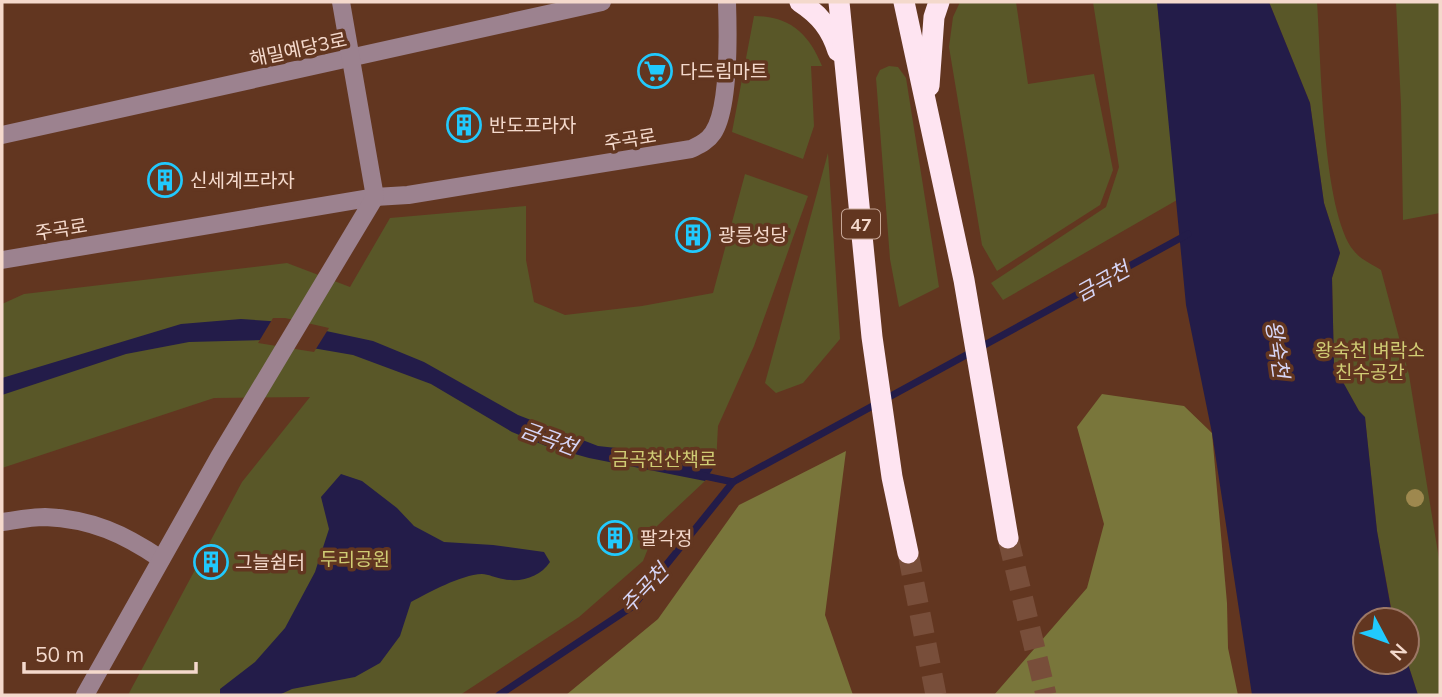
<svg xmlns="http://www.w3.org/2000/svg" width="1442" height="697" viewBox="0 0 1442 697" font-family="Mulish,'Noto Sans KR',sans-serif">
  <style>
    .green { fill: #595728 }
    .forest { fill: #79763b }
    .water { fill: #231c49 }
    .pier { fill: #623620 }
    .lines { fill: none; stroke-linecap: round; stroke-linejoin: round }
    .stream { stroke: #231c49; stroke-width: 7 }
    .highway-tunnel { stroke: #784e3a; stroke-width: 21; stroke-dasharray: 21 10; stroke-linecap: butt }
    .minor { stroke: #9c828f; stroke-width: 18 }
    .highway { stroke: #fee4f1; stroke-width: 21 }
    .tree { fill: #9e884e }
    .labels { text-anchor: middle; dominant-baseline: central; stroke-width: 7; stroke-linejoin: round; paint-order: stroke }
    .shield { fill: #623620; stroke: #c8a898; stroke-width: 2 }
    .shield-label { font-size: 18px; font-weight: bold; fill: #f4d9cc }
    .street-label { font-size: 19px; fill: #f4d9cc; stroke: #623620 }
    .poi-label { font-size: 19px; fill: #f4d9cc; stroke: #623620; text-anchor: start }
    .park-label { font-size: 19px; fill: #d0cc74; stroke: #623620 }
    .water-label { font-size: 21px; font-style: italic; fill: #d6d5f6; stroke: #623620 }
  </style>
  <rect width="100%" height="100%" fill="#623620"/>
  <!-- green -->
  <g class="green">
    <path d="M960,2H1016L1028,84L1094,74L1113,170L1100,205L997,271L982,245L949,47L953,17Z"/>
    <path d="M1093,2H1157L1177,200L1003,300L991,283L1106,207L1119,167Z"/>
    <path d="M1269,2H1317C1321,57 1322,212 1354,251C1360,259 1373,265 1381,270L1409,375L1440,565V695H1418L1407,661V620H1393V618L1377,531L1365,418L1359,411L1334,366L1332,278L1340,253L1324,203L1310,103Z"/>
    <path d="M1396,2H1440V213L1403,220L1401,105Z"/>
    <path d="M754,16C790,16 809,34 822,66H811L814,126L803,159L732,132Z"/>
    <path d="M889,66L898,67L906,78L939,287L899,307L890,259L876,78L880,70Z"/>
    <path d="M828,153L840,339L803,383L776,393L765,383Z"/>
    <path d="M745,174L808,196L754,346L718,426L716,464L705,481L657,526L643,561L579,617L460,695H128L242,482L310,397L214,398L2,468V304L24,294L287,263L350,287L390,218L526,206V260L534,302L565,315L642,306L713,293Z"/>
  </g>
  <!-- forest -->
  <g class="forest">
    <path d="M1102,394L1184,406L1212,433L1227,603L1228,648L1238,695H994L1087,588L1104,524L1077,427Z"/>
    <path d="M846,451L825,615L853,695H566L658,619L739,505Z"/>
  </g>
  <!-- water -->
  <g class="water">
    <path d="M1157,2H1269L1310,103L1324,203L1340,253L1332,278L1334,366L1359,411L1365,417L1377,531L1393,620H1365V662L1407,661L1418,695H1252L1212,433L1186,305Z"/>
    <path d="M241,319L284,322L373,341L424,362L518,415L598,446L690,456L716,464L705,481L589,458L546,446L512,432L431,384L353,355L266,340L189,342L126,354L2,395V378L181,324Z"/>
    <path d="M341,474L362,481L397,508L414,526L444,542L493,545L544,552L550,562C540,577 521,583 503,579C496,578 488,574 482,574C460,575 430,592 411,602L400,636L380,663L355,677L292,689L279,695H220V689L255,662L285,628L315,572L329,529L321,497Z"/>
  </g>
  <!-- pier -->
  <path class="pier" d="M273,318H285L329,328L314,352L258,343Z"/>
  <g class="lines">
    <!-- stream -->
    <g class="stream">
      <path d="M700,475L733,482L1188,234"/>
      <path d="M499,695L633,606L733,482"/>
    </g>
    <!-- highway-tunnel -->
    <g class="highway-tunnel">
      <path d="M1008,538L1046,695"/>
      <path d="M908,553L936,695"/>
    </g>
    <!-- minor -->
    <g class="minor">
      <path d="M2,135L602,2"/>
      <path d="M2,260L375,197L408,195L691,149C699,145 707,142 713,133C730,108 728,32 727,2"/>
      <path d="M2,522C16,520 31,517 45,517C92,519 124,534 161,559"/>
      <path d="M85,695L219,457L375,197L341,2"/>
    </g>
    <!-- highway -->
    <g class="highway">
      <path d="M800,2C820,15 831,29 838,51"/>
      <path d="M839,2L872,337L892,477L908,553"/>
      <path d="M904,2L964,280L1008,538"/>
      <path d="M929,86L934,17L939,2"/>
    </g>
  </g>
  <!-- trees -->
  <circle class="tree" cx="1415" cy="498" r="9"/>
  <!-- icons -->
  <defs>
    <g id="supermarket-ring" transform="scale(1.75)"><circle r="9.5" fill="#623620" stroke="#21c9fd" stroke-width="1.5"/><path d="M-6-5.5h2.5l.6 2H6L4.5 2H-2.5L-4.4-4H-6ZM-1.5 3.2a1.3 1.3 0 1 0 .1 0ZM3 3.2a1.3 1.3 0 1 0 .1 0Z" fill="#21c9fd"/></g>
    <g id="building-ring" transform="scale(1.75)"><circle r="9.5" fill="#623620" stroke="#21c9fd" stroke-width="1.5"/><path d="M-4-6H4V6H1V3H-1V6H-4ZM-2.5-4.3h1.7v1.8h-1.7ZM.8-4.3h1.7v1.8H.8ZM-2.5-1h1.7V.8h-1.7ZM.8-1h1.7V.8H.8Z" fill="#21c9fd"/></g>
  </defs>
  <g fill-rule="evenodd">
    <use href="#supermarket-ring" x="655" y="71"/>
    <use href="#building-ring" x="464" y="125"/>
    <use href="#building-ring" x="165" y="180"/>
    <use href="#building-ring" x="693" y="235"/>
    <use href="#building-ring" x="615" y="538"/>
    <use href="#building-ring" x="211" y="562"/>
  </g>
  <g class="labels">
    <!-- shield labels -->
    <rect class="shield" x="842" y="209.5" width="38" height="29" rx="5"/>
    <g class="shield-label">
      <text x="861" y="224">47</text>
    </g>
    <!-- street labels -->
    <g class="street-label">
      <text transform="translate(298 49) rotate(-12)">해밀예당3로</text>
      <text transform="translate(630 139) rotate(-9)">주곡로</text>
      <text transform="translate(61 229) rotate(-9)">주곡로</text>
    </g>
    <!-- poi labels -->
    <g class="poi-label">
      <text x="680" y="71">다드림마트</text>
      <text x="489" y="125">반도프라자</text>
      <text x="190" y="180">신세계프라자</text>
      <text x="718" y="235">광릉성당</text>
      <text x="640" y="538">팔각정</text>
      <text x="235" y="562">그늘쉼터</text>
    </g>
    <!-- park labels -->
    <g class="park-label">
      <text x="1370" y="350">왕숙천 벼락소<tspan x="1370" dy="22">친수공간</tspan></text>
      <text x="664" y="459">금곡천산책로</text>
      <text x="355" y="559">두리공원</text>
    </g>
    <!-- water labels -->
    <g class="water-label">
      <text transform="translate(1102 281) rotate(-29)">금곡천</text>
      <text transform="translate(1278 349) rotate(82)">왕숙천</text>
      <text transform="translate(549 438) rotate(20)">금곡천</text>
      <text transform="translate(644 588) rotate(-47)">주곡천</text>
    </g>
  </g>
  <!-- border -->
  <rect width="1442" height="697" fill="none" stroke="#f4d9cc" stroke-width="7"/>
  <!-- north arrow -->
  <g transform="translate(1386 641) rotate(131)"><circle r="33" fill="#623620" stroke="#9c7765" stroke-width="2"/>
  <path d="M0-5L12 26L0 18L-12 26Z" fill="#21c9fd"/>
  <text y="-10" font-size="19" font-weight="bold" text-anchor="middle" fill="#f4d9cc">N</text>
  </g>
  <!-- scale -->
  <path d="M24 662v10h172v-10" fill="none" stroke="#f4d9cc" stroke-width="3.5"/>
  <text x="35" y="662" font-size="21" fill="#f4d9cc" stroke="#623620" stroke-width="5" paint-order="stroke">50 m</text>
</svg>
